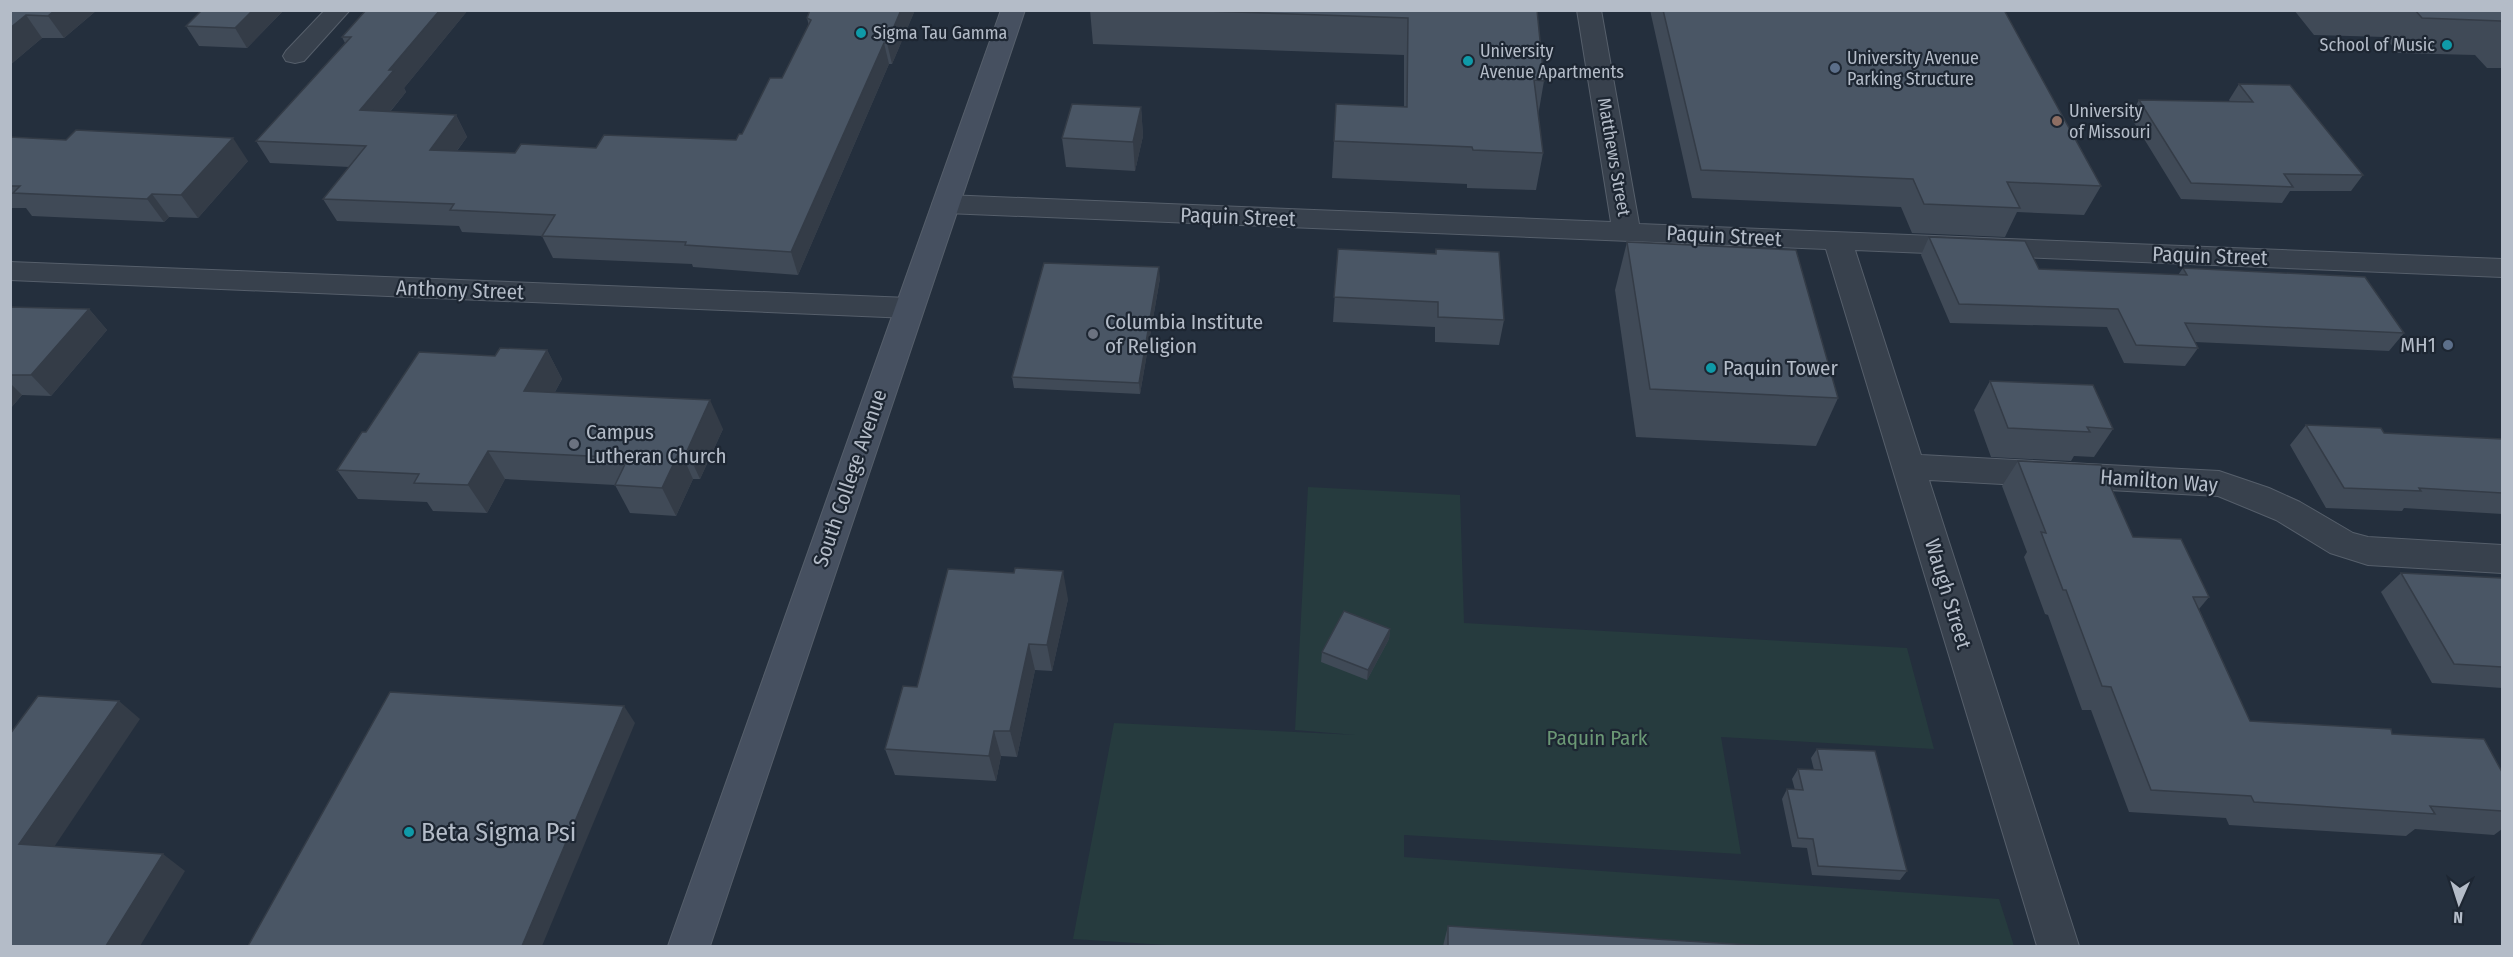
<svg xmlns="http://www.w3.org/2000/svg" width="2513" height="957" viewBox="0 0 2513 957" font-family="'Fira Sans Condensed',sans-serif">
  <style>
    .green { fill: #263b3e }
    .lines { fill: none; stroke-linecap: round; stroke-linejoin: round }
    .street-casing { stroke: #565f6b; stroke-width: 2 }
    .secondary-casing { stroke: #565f6b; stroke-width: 2 }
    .street { fill: #38414d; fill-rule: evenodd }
    .secondary { fill: #465060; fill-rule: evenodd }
    .wall { fill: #404a57 }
    .shaded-wall { fill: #343c47 }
    .building { fill: #4a5665; stroke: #343c47; stroke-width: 1.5 }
    .culture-dot { fill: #0f9aa8; stroke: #1d2632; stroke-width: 2 }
    .service-dot { fill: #5c6f8a; stroke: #1d2632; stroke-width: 2 }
    .education-dot { fill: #8d6e63; stroke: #1d2632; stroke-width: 2 }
    .worship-dot { fill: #6b7280; stroke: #1d2632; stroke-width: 2 }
    .labels { text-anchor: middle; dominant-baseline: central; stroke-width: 4.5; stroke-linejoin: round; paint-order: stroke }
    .far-poi-label { font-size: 18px; fill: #b4bcc8; stroke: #1d2632; text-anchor: start }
    .far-street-label { font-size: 18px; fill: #b4bcc8; stroke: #1d2632 }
    .street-label { font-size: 21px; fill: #b4bcc8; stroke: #1d2632 }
    .poi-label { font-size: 21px; fill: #b4bcc8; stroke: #1d2632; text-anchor: start }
    .park-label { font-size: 21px; fill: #6b9875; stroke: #1d2632 }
    .near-poi-label { font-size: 26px; fill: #b4bcc8; stroke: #1d2632; text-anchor: start }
  </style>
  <rect width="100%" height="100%" fill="#242f3d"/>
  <!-- green -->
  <path class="green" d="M1308,487L1460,495L1464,623L1907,648L1934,749L1721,737L1741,854L1404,835V857L1999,899L2014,946H1486L1443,944V946H1181L1073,939L1114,723L1356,735L1295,730Z"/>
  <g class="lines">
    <!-- street casing -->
    <g class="street-casing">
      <g id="street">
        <path d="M325,10H350L304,61L295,63L286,61L283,56L286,51Z"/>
        <path d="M1577,10H1601L1639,224L2502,259V277L1855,250L1921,455L2219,471L2269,488L2300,502L2353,533L2368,537L2502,545V573L2368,565L2330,553L2276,520L2218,496L1929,480L2079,946H2037L1826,249L946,213L936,210L932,204L936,198L946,195L1611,222Z"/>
        <path d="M10,262L909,298L919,301L924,308L919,315L909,318L10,280Z"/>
      </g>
    </g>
    <!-- secondary casing -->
    <g class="secondary-casing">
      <path id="secondary" d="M1001,10H1025L710,946H668Z"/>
    </g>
    <!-- street -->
    <use href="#street" class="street"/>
    <!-- secondary -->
    <use href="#secondary" class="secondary"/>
  </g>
  <!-- wall -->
  <g class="wall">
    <path d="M10,10H97L64,38H42L10,65Z"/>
    <path d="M284,10L247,48L199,46L186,26Z"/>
    <path d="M366,10H468L404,88L406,92L390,112L456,115L467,137L457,151L515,153L736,140L742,134L782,78L809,26L807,18L915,10L892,64H889L798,275L693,267L692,264L553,258L542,236L462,232L459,226L337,221L323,199L349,167L270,163L256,141L345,43L342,37Z"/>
    <path d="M1090,10H1537L1544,81L1538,116L1543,153L1536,190L1467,188V184L1332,178L1336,104L1404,107V55L1093,44Z"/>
    <path d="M1650,10H2004L2101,186L2084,215L2017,212L2005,237L1912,233L1901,207L1692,198Z"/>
    <path d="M2294,10H2502V68H2487L2475,55L2398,53L2385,37L2314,35Z"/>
    <path d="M2239,84L2363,175L2351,191H2290L2282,203L2181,199L2130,116L2139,100L2230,102L2229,100Z"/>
    <path d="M1141,107L1143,136L1135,171L1066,167L1062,138Z"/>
    <path d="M10,137L248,161L198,218L169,217L164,222L32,216L26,208H10Z"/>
    <path d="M1929,237L2039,269L2178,275L2183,268L2404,333L2389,351L2195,342L2198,348L2185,366L2124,363L2107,327L1950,323L1921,255Z"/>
    <path d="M1627,242L1838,398L1816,446L1636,437L1615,290Z"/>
    <path d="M1338,249L1435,254L1436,249L1504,320L1499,345L1435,342V327L1333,322Z"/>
    <path d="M1160,278L1140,394L1014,388L1012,377Z"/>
    <path d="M10,307L89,309L107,330L51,396L22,395L10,409Z"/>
    <path d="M547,350L562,379L555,392L723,429L700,479H693L676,516L630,513L615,485L505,479L487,513L433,511L427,502L358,499L337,470L366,432L495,356Z"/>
    <path d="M1990,381L2113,429L2094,457L2074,456L2071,461L1991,457L1974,410Z"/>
    <path d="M2306,425L2384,433L2502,439V514L2404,508L2402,511L2326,508L2290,445Z"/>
    <path d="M2018,461L2133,537L2209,597L2199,609L2250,721L2392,734L2502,772V829L2494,835L2415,829L2406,836L2229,825L2226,818L2129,812L2091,710H2082L2048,615L2045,614L2024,557L2027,552L2002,486Z"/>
    <path d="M2401,573L2502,578V688L2432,683L2381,592Z"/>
    <path d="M1068,599L1052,671L1035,670L1017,757L1001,756L996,781L895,775L885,749L917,687Z"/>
    <path d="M1390,629L1389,639L1367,680L1321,662L1322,652Z"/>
    <path d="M1817,749L1907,871L1900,880L1812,875L1807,848L1792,847L1782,799L1787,789L1795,790L1792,779L1798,769L1814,770L1811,758Z"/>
    <path d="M1448,926L1766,946H1443Z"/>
  </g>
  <!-- shaded-wall -->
  <g class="shaded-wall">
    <path d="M55,10H97L64,38L48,16Z"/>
    <path d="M253,10H284L247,48L235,28Z"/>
    <path d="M440,10H468L404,88L406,92L373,132L360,110L389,70Z"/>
    <path d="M901,10H915L892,64L887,43Z"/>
    <path d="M26,15L42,38L10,65V28Z"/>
    <path d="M884,43L889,64L798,275L791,252Z"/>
    <path d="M1141,107L1143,136L1135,171L1133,142Z"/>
    <path d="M456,115L467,137L441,172L430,150Z"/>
    <path d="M233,138L248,161L198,218L181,195Z"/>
    <path d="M152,194L169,217L164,222L147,199Z"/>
    <path d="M1159,267L1160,278L1140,394L1139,383Z"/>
    <path d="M89,309L107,330L51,396L31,375Z"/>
    <path d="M547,350L562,379L540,419L524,391Z"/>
    <path d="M10,383L22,395L10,409Z"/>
    <path d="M710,400L723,429L700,479L687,451Z"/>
    <path d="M680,450L693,479L676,516L662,488Z"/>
    <path d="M488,451L505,479L487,513L468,485Z"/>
    <path d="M1063,571L1068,599L1052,671L1047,645Z"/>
    <path d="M1390,629L1389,639L1367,680L1368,670Z"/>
    <path d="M1029,644L1035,670L1017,757L1010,731Z"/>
    <path d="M119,701L140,719L44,862L19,844Z"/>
    <path d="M624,706L635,723L542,946H522Z"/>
    <path d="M994,731L1001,756L996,781L989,756Z"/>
    <path d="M163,854L185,871L140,946H106Z"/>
  </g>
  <!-- building -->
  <g class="building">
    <path d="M10,10H55L48,16L26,15L10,28Z"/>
    <path d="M202,10H253L235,28L186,26Z"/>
    <path d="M366,10H440L389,70H394L360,110L456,115L430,150L515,153L521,144L596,148L604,135L736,140L739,134H742L770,78H782L811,20L807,18L810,10H901L887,43H884L791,252L685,245L686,242L542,236L555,215L450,210L454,204L323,199L366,146L256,141L351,37H342Z"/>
    <path d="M1177,10H1537L1544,81L1534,80L1543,153L1473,150L1472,147L1334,141L1336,104L1407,107L1408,18Z"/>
    <path d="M1663,10H2004L2101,186L2007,182L2020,208L1924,204L1913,179L1701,170Z"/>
    <path d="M2415,10H2502V23L2501,21L2422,18Z"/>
    <path d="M2239,84L2290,85L2363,175L2284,174L2293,187L2191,183L2139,100L2253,102Z"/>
    <path d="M1072,104L1141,107L1133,142L1062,138Z"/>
    <path d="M76,130L233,138L181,195L152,194L147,199L13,193L20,186H10V137L66,140Z"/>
    <path d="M1929,237L2025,241L2039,269L2187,275L2183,268L2365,277L2404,333L2185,323L2198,348L2136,345L2118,309L1959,304Z"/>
    <path d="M1627,242L1796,250L1838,398L1650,389Z"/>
    <path d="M1338,249L1436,254V249L1499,252L1504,320L1438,317V302L1334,297Z"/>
    <path d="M1044,263L1159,267L1139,383L1012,377Z"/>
    <path d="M10,307L89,309L31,375H10Z"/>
    <path d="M500,348L547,350L524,391L710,400L687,451L680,450L662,488L615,485L628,458L488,451L468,485L414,483L419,474L337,470L362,432H366L419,352L495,356Z"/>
    <path d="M1990,381L2093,385L2113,429L2087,427L2090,432L2008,428Z"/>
    <path d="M2306,425L2381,428L2384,433L2502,439V493L2419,488L2421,491L2344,488Z"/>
    <path d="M2018,461L2101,465L2133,537L2181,539L2209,597H2193L2250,721L2391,729L2392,734L2484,739L2502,772V811L2430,806L2435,814L2254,802L2251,796L2151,790L2111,687L2102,686L2066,590H2063L2041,532L2046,533Z"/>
    <path d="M1015,568L1063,571L1047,645L1029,644L1010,731H994L989,756L885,749L903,686L917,687L948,569L1014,573Z"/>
    <path d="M2401,573L2502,578V667L2454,664Z"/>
    <path d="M1344,611L1390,629L1368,670L1322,652Z"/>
    <path d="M390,692L624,706L522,946H248Z"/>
    <path d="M38,696L119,701L19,844L163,854L106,946H10V734Z"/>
    <path d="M1817,749L1875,751L1907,871L1818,866L1813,839L1798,838L1787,789L1803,790L1798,769L1822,770Z"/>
    <path d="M1448,926L1766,946H1448Z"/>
  </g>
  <!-- markers -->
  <g class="culture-dot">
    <circle cx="861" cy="33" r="6"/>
    <circle cx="2447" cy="45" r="6"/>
    <circle cx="1468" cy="61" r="6"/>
    <circle cx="1711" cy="368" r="6"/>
    <circle cx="409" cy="832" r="6"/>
  </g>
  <g class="service-dot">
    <circle cx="1835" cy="68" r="6"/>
    <circle cx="2448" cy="345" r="6"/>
  </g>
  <circle class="education-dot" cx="2057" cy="121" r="6"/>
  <g class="worship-dot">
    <circle cx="1093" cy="334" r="6"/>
    <circle cx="574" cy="444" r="6"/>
  </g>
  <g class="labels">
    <!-- far-poi labels -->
    <g class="far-poi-label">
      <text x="873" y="33">Sigma Tau Gamma</text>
      <text x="2435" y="45" text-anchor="end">School of Music</text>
      <text x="1480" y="51">University<tspan x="1480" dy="21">Avenue Apartments</tspan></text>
      <text x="1847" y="58">University Avenue<tspan x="1847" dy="21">Parking Structure</tspan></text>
      <text x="2069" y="111">University<tspan x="2069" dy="21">of Missouri</tspan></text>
    </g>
    <!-- far-street labels -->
    <g class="far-street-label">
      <text transform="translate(1614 157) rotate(80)">Matthews Street</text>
    </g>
    <!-- street labels -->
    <g class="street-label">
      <text transform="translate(1238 217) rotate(2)">Paquin Street</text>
      <text transform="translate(1724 236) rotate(3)">Paquin Street</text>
      <text transform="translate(2210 256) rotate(2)">Paquin Street</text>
      <text transform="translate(460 290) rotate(2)">Anthony Street</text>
      <text transform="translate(850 478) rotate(-71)">South College Avenue</text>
      <text transform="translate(2159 481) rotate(4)">Hamilton Way</text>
      <text transform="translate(1948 594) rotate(73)">Waugh Street</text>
    </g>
    <!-- poi labels -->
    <g class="poi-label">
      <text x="1105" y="322">Columbia Institute<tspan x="1105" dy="24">of Religion</tspan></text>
      <text x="2436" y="345" text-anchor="end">MH1</text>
      <text x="1723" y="368">Paquin Tower</text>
      <text x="586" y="432">Campus<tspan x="586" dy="24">Lutheran Church</tspan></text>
    </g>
    <!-- park labels -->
    <g class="park-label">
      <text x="1597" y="738">Paquin Park</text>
    </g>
    <!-- near-poi labels -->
    <g class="near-poi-label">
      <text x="421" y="832">Beta Sigma Psi</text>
    </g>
  </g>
  <!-- border -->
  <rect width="2513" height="957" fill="none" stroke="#b4bcc8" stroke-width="24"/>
  <!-- north arrow -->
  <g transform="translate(2459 903) rotate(183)" stroke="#1d2632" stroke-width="4.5" paint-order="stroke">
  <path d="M0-4.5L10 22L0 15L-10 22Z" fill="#b4bcc8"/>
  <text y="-9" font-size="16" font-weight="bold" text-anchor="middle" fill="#b4bcc8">N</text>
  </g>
</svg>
